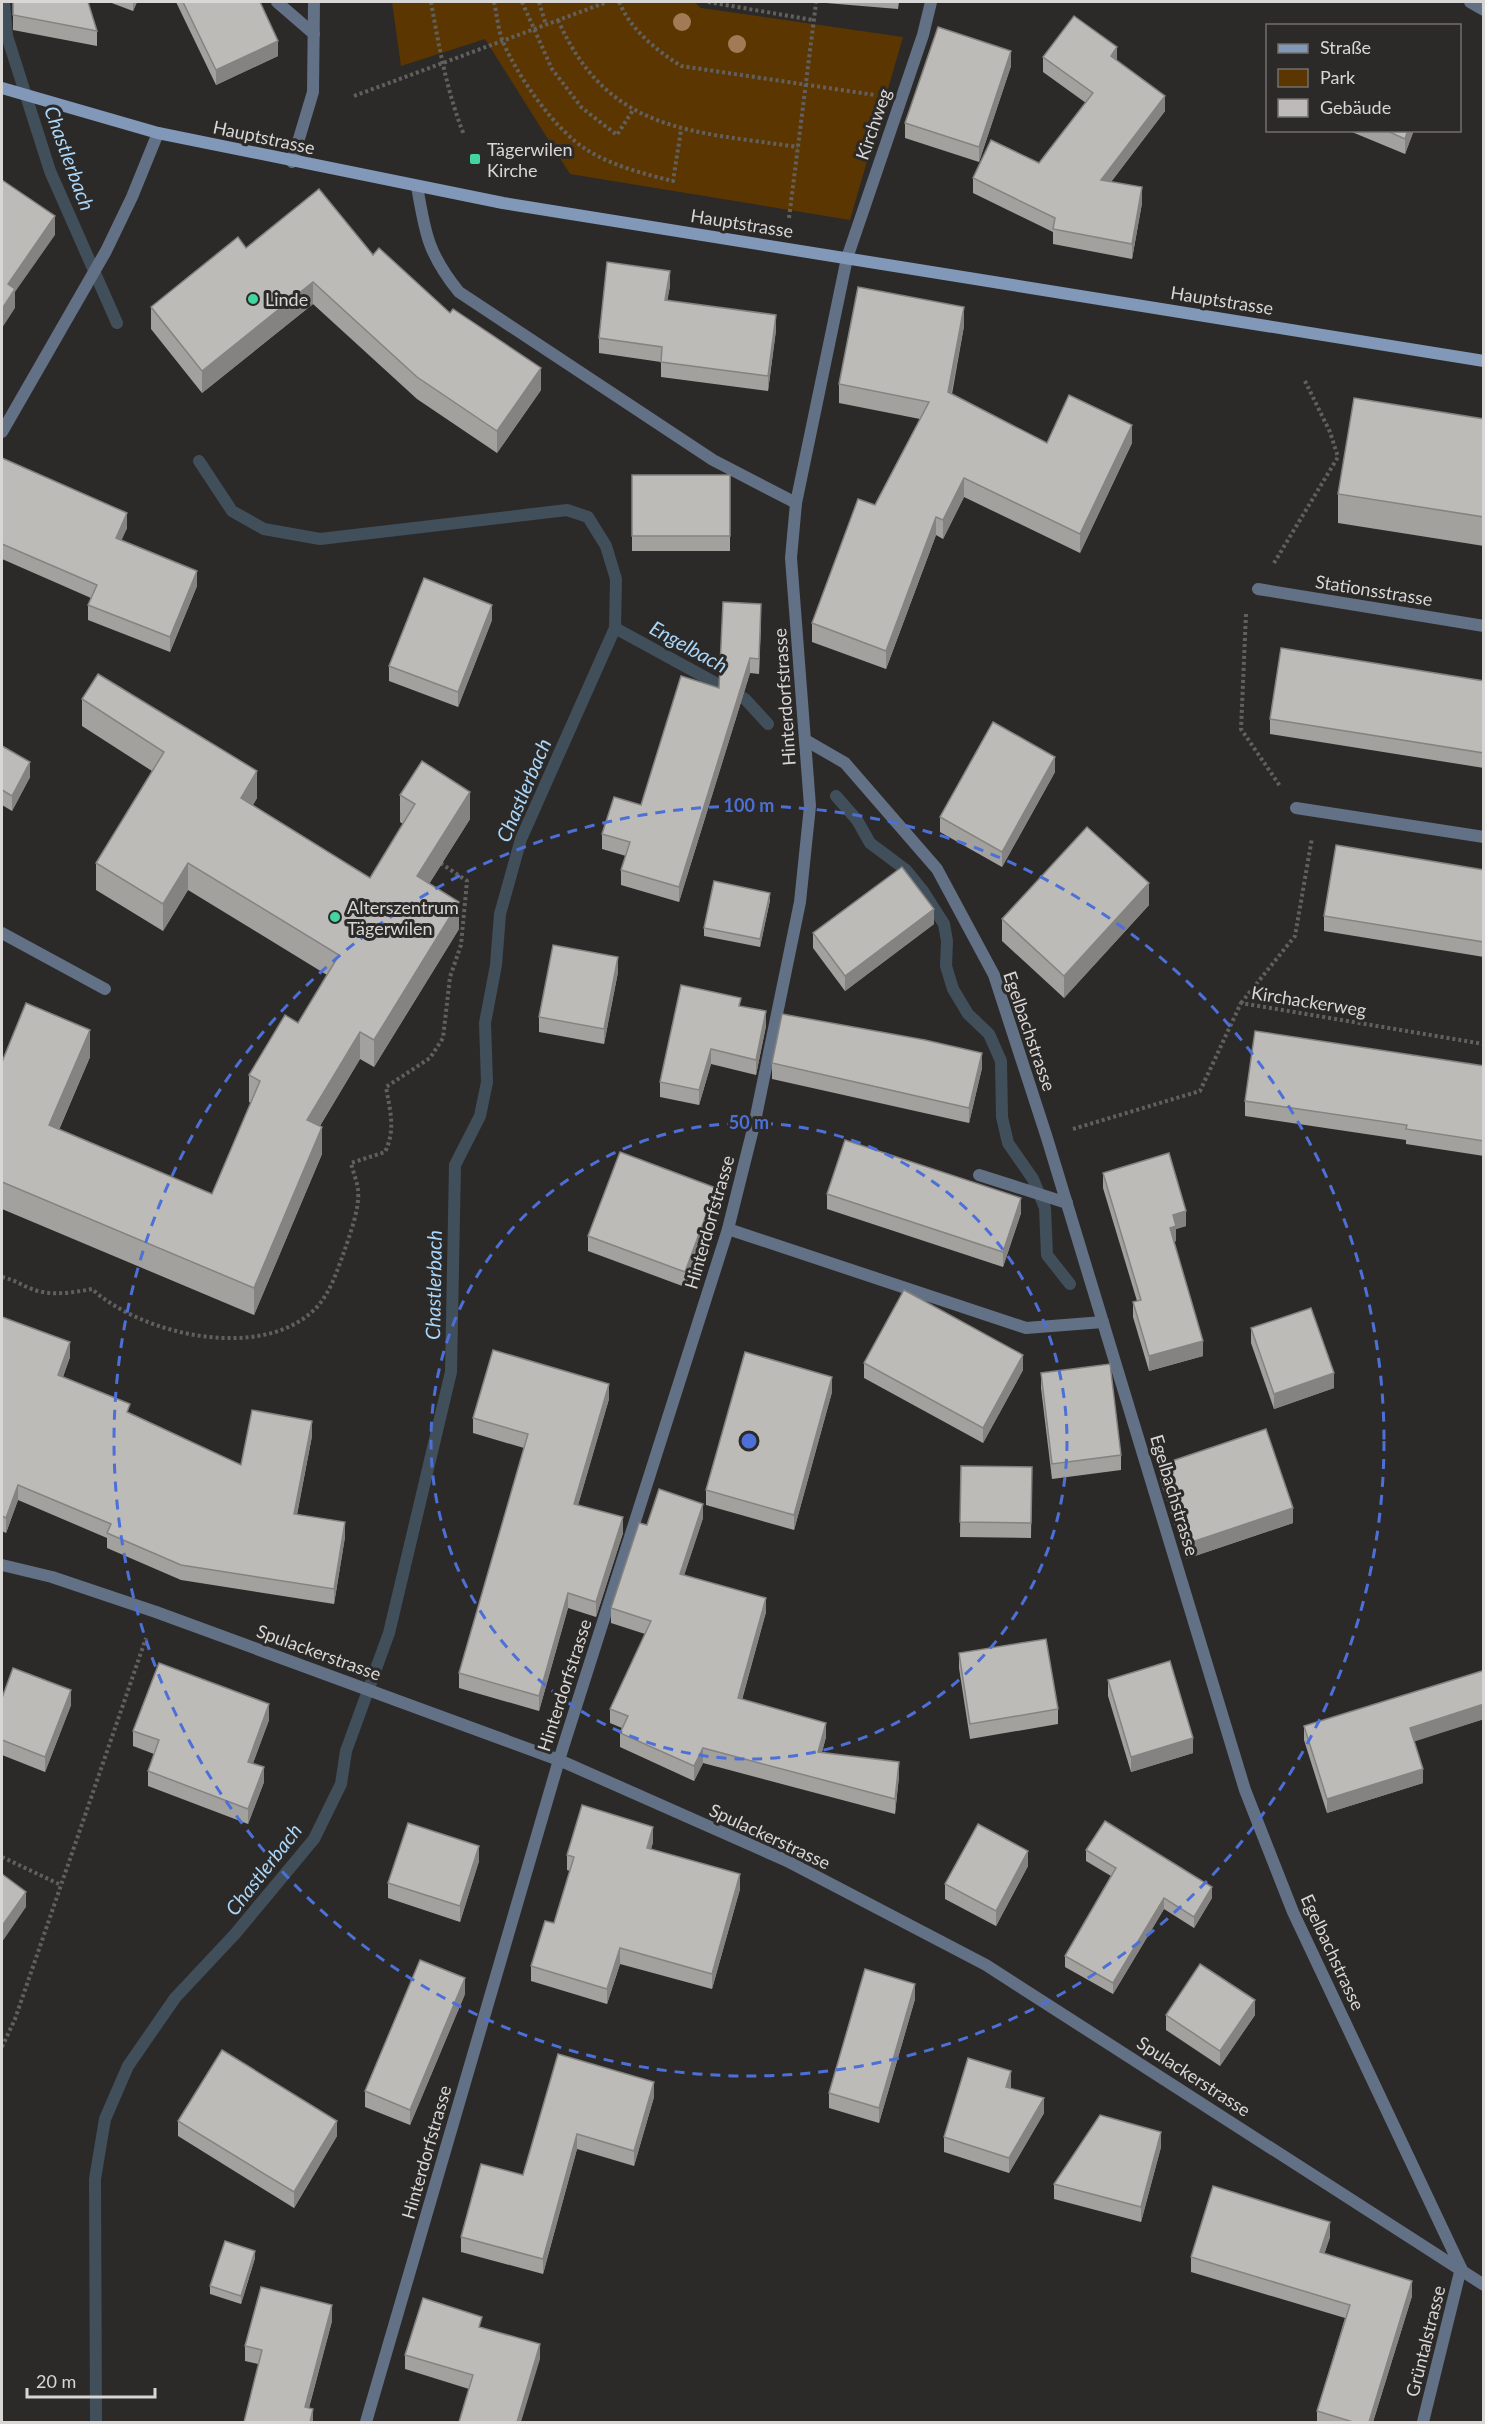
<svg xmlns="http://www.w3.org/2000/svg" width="1485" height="2424" viewBox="0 0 1485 2424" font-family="Lato,sans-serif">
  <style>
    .green { fill: #5c3601 }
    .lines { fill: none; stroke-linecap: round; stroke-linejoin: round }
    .stream { stroke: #414f5b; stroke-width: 12 }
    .path { stroke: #62605e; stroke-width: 4; stroke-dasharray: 3 3; stroke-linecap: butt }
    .lane { stroke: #627185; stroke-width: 12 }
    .street { stroke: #627185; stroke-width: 12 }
    .secondary { stroke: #8198b9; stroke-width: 12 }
    .tree { fill: #a07b55 }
    .wall { fill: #a2a19e }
    .shaded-wall { fill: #848381 }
    .building { fill: #bcbbb8; stroke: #848381; stroke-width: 1.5 }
    .ring { fill: none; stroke: #4c70d7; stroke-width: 3; stroke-dasharray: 10 8 }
    .poi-dot { fill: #43d4a0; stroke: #2c2a28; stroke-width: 2 }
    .labels { text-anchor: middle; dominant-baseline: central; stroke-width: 6; stroke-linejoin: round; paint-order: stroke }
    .street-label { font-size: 18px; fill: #d8d7d5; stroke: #2c2a28 }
    .poi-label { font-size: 18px; fill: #d8d7d5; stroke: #2c2a28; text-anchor: start }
    .water-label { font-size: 20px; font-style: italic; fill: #aad6f9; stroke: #2c2a28 }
    .centre { fill: #4c70d7; stroke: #2c2a28; stroke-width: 3 }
    .ring-label { font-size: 18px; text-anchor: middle; font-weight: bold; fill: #4c70d7; stroke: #2c2a28; stroke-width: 6; stroke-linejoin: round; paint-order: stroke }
  </style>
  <rect width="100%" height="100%" fill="#2c2a28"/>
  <!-- green -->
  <path class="green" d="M392,2H694L701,8L903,37L850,220L570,174L485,39L401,66Z"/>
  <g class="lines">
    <!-- stream -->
    <g class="stream">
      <path d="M4,2L7,36L50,171L117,323"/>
      <path d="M615,628L745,699L768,724"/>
      <path d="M836,796L857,820L870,843L906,870L923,891L944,924L947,941L946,966L953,989L968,1014L989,1034L1001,1061L1002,1117L1008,1143L1033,1179L1045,1208L1047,1255L1070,1284"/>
      <path d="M96,2422L95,2179L105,2119L128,2066L175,1998L235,1934L314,1839L341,1784L346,1751L389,1633L451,1372L455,1165L480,1116L487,1082L485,1023L496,965L500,914L521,839L615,628L616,579L606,546L588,517L567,510L320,539L264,529L232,511L199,461"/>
    </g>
    <!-- path -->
    <g class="path">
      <path d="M431,2C439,47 447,92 464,135"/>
      <path d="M494,2C497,14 498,30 503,42C518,77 555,130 587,150C613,166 644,174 673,181L681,130"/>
      <path d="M522,2L552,69L582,108L617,135L633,110"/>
      <path d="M539,2L546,25"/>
      <path d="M619,2C631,30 655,49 681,66L875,95"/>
      <path d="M708,2L813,20"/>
      <path d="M558,20C608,133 691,131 798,147"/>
      <path d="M354,96L607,2"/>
      <path d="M789,218L816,3"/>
      <path d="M1274,563L1338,457L1330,432L1305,381"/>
      <path d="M1246,614L1241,729L1280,786"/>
      <path d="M1241,1003L1295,936L1312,838"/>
      <path d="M1073,1129L1200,1091L1241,1003L1484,1044"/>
      <path d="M2,1277C17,1280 28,1290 43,1292C59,1295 76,1292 92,1289C142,1335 262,1362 315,1309C330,1294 337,1271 344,1252C350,1234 360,1208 358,1190C357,1181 353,1172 351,1163L385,1152C396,1129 390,1111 386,1087L430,1058L443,1038L450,977L461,945L467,881L439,862"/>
      <path d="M2,1857L61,1885"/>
      <path d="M2,2047L15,2019L146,1638"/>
    </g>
    <!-- lane -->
    <g class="lane">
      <path d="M1258,589L1484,626"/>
      <path d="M1296,808L1484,837"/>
      <path d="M979,1175L1067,1203"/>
    </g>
    <!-- street -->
    <g class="street">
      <path d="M277,2L314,34"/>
      <path d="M1470,2L1484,10"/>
      <path d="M292,162L313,92L314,2"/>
      <path d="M2,432L106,251L132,197L158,133"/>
      <path d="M796,503L847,258L923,35L931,2"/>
      <path d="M807,741L845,763L937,869L994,975L1047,1138L1245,1790L1293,1912L1461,2268"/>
      <path d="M2,933L105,989"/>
      <path d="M728,1229L1026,1328L1103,1322"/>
      <path d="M2,1565L52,1577L156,1612L559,1760L787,1861L986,1965L1484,2285"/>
      <path d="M366,2422L559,1760L728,1229L755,1121L800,902L810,806L791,558L796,503L713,460L459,292C428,254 425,233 417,186"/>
      <path d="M1423,2422L1461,2268"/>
    </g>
    <!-- secondary -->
    <path class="secondary" d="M2,88L158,133L503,203L1484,361"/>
  </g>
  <!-- trees -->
  <g class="tree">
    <circle cx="682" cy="22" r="9"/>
    <circle cx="737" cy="44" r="9"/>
  </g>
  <!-- wall -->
  <g class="wall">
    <path d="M13,2L97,31V46L13,30Z"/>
    <path d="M109,2H137L133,11Z"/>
    <path d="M176,2H260L278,56L216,85Z"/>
    <path d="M814,2H899L898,9Z"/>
    <path d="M1043,57L1117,61L1165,111L1111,182L1142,203L1132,259L1053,244V232L973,193V178L1039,163L1086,103L1043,72Z"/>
    <path d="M1011,66L979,162L905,138V123Z"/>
    <path d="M1347,130H1414L1405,154Z"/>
    <path d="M246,248L373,255L450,313L541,390L497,453L417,399L313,304L202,393L151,329V307Z"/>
    <path d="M670,286L667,300L776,330L768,391L661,377V362L599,353V338Z"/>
    <path d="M964,326L952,394L1047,443H1132L1080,553L964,497L943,539L936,535L886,669L812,642V623L920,419L839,403V384Z"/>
    <path d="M1484,419V546L1338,523V494Z"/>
    <path d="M2,458L127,528L121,540L197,586L170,652L88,620V605L91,598L2,559Z"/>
    <rect x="632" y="475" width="98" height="76"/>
    <path d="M761,619L759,674L750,673L679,902L621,885V870L626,856L602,849V834L641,805L719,688Z"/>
    <path d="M492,620L458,707L389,681V666Z"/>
    <path d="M1484,681V768L1270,734V719Z"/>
    <path d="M82,699L257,798L253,805L370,878L403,824L400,822V795L470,819L429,884L459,929L374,1067L360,1059L320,1126L322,1154L254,1315L2,1209V1062L90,1057L59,1130L212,1194L251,1103L249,1102V1075L298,1023L327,975L188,890L163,931L96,890V863L152,771L82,726Z"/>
    <path d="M2,746L30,777L12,811L2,805Z"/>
    <path d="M1055,772L1002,867L940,832V817Z"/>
    <path d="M1484,870V957L1324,931V916Z"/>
    <path d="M770,900L760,947L704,936V928Z"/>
    <path d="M1149,905L1064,998L1002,941V919Z"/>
    <path d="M934,924L845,991L813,948V933Z"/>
    <path d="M618,972L604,1044L539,1032V1017Z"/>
    <path d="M741,1006L766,1026L756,1075L711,1064L699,1105L660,1097V1082Z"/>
    <path d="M772,1063L982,1068L969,1123L772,1079Z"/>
    <path d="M1484,1066V1156L1406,1144V1140L1245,1116V1101Z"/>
    <path d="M1103,1173L1186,1226L1176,1229V1241L1174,1242L1203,1356L1149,1371L1133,1317V1302L1137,1301L1103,1188Z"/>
    <path d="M827,1194L1021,1213L1003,1267L827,1209Z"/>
    <path d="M716,1203L685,1287L588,1251V1236Z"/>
    <path d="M2,1317L70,1357L63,1377L130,1413L241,1465L312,1436L297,1515L345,1537L334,1604L181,1580L107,1548V1538L18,1500L6,1533L2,1531Z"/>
    <path d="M1251,1328L1334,1388L1274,1409L1251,1343Z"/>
    <path d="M864,1363L1023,1370L983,1443L864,1378Z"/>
    <path d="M1041,1373L1121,1455V1470L1052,1479L1041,1388Z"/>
    <path d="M832,1392L794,1530L706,1505V1490Z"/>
    <path d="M609,1399L578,1505L623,1533L596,1617L568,1608L539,1711L459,1688V1673L524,1448L473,1433V1418Z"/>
    <path d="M1160,1465L1293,1523L1186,1559L1160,1480Z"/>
    <path d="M961,1466L1032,1467L1031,1538L960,1537Z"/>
    <path d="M703,1518L684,1575L766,1612L742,1700L826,1737L822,1752L899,1776L895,1814L703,1763L694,1781L620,1747V1733L622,1728L610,1723V1709L645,1634L611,1623V1608L647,1525Z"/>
    <path d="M959,1653L1058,1709V1724L970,1739L959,1668Z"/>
    <path d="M1484,1676V1719L1414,1741L1423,1783L1327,1813L1304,1740V1726Z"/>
    <path d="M1108,1680L1193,1753L1131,1772L1108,1696Z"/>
    <path d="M2,1698L71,1705L45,1772L2,1755Z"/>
    <path d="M269,1720L253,1763L264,1782L248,1824L148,1786V1771L154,1754L133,1746V1731Z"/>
    <path d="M653,1842L651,1849L740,1889L712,1989L620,1964L607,2004L531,1981V1966L554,1923L570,1871L567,1870V1855Z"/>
    <path d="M1086,1850L1212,1898L1194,1928L1164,1909L1113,1994L1065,1967V1956L1111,1876L1086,1861Z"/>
    <path d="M479,1861L460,1922L388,1898V1883Z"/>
    <path d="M1028,1866L996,1926L945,1899V1884Z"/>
    <path d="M465,1994L410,2125L365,2107V2091Z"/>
    <path d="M915,1999L879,2123L829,2108V2093Z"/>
    <path d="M1166,2015H1255L1220,2066L1166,2030Z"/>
    <path d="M558,2054L654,2097L634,2166L577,2149L543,2274L461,2252V2237L523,2175Z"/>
    <path d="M1011,2086V2088L1044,2113L1009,2173L944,2152V2137Z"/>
    <path d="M178,2121L337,2136L294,2208L178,2136Z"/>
    <path d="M1161,2147L1141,2222L1054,2199V2184Z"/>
    <path d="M1330,2237L1324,2254L1412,2296L1373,2422H1317V2411L1345,2318L1191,2272V2257Z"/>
    <path d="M255,2258L241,2304L210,2294V2286Z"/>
    <path d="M332,2321L309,2408L313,2422L258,2364L245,2361V2346Z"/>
    <path d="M482,2327L540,2359L469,2389L405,2369V2355Z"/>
  </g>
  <!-- shaded-wall -->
  <g class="shaded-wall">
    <path d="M133,2H137L133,11Z"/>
    <path d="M278,41V56L216,85V70Z"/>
    <path d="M1117,47V62L1111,56Z"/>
    <path d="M1011,51V66L979,162V147Z"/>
    <path d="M1165,96V111L1101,195V180Z"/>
    <path d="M1408,130H1414L1405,154V139Z"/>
    <path d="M1142,187V203L1132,259V244Z"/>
    <path d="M55,216V235L15,292V308L2,328V309L8,284Z"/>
    <path d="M670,271V286L665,315V300Z"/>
    <path d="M313,282V304L202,393V371Z"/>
    <path d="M964,307V326L948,411V392Z"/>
    <path d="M776,315V330L768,391V376Z"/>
    <path d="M541,368V390L497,453V431Z"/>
    <path d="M1132,425V443L1080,553V534Z"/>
    <path d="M964,478V497L943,539V520Z"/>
    <path d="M127,513V528L116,553V538Z"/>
    <path d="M936,517V535L886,669V651Z"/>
    <path d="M197,571V586L170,652V637Z"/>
    <path d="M761,604V619L759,674V659Z"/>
    <path d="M492,605V620L458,707V692Z"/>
    <path d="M750,658V673L679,902V887Z"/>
    <path d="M1055,757V772L1002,867V852Z"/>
    <path d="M30,762V777L12,811V796Z"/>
    <path d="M257,771V798L241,825V798Z"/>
    <path d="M470,792V819L417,903V876Z"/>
    <path d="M188,863V890L163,931V904Z"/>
    <path d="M1149,883V905L1064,998V976Z"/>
    <path d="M770,893V900L760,947V939Z"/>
    <path d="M459,902V929L374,1067V1040Z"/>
    <path d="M934,909V924L845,991V976Z"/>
    <path d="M618,957V972L604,1044V1029Z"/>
    <path d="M766,1011V1026L756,1075V1060Z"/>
    <path d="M90,1030V1057L49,1152V1125Z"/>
    <path d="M360,1032V1059L307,1147V1120Z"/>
    <path d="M711,1049V1064L699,1105V1090Z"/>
    <path d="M982,1053V1068L969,1123V1108Z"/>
    <path d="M322,1127V1154L254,1315V1288Z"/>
    <path d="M716,1188V1203L685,1287V1272Z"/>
    <path d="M1021,1198V1213L1003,1267V1252Z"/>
    <path d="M1186,1211V1226L1176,1229V1241L1170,1243V1228L1173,1215Z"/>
    <path d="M1203,1341V1356L1149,1371V1356Z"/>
    <path d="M70,1342V1357L58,1390V1375Z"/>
    <path d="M1023,1355V1370L983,1443V1428Z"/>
    <path d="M1334,1373V1388L1274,1409V1394Z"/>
    <path d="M832,1377V1392L794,1530V1515Z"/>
    <path d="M609,1384V1399L574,1519V1504Z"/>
    <path d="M312,1421V1436L294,1529V1514Z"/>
    <path d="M18,1485V1500L6,1533V1518Z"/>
    <path d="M703,1504V1518L680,1588V1574Z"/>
    <path d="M1293,1508V1523L1186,1559V1544Z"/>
    <path d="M623,1517V1533L596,1617V1602Z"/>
    <path d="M345,1522V1537L334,1604V1589Z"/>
    <path d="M568,1593V1608L539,1711V1696Z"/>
    <path d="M766,1598V1612L738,1713V1698Z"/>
    <path d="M71,1690V1705L45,1772V1757Z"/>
    <path d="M269,1704V1720L248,1777V1762Z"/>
    <path d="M1484,1704V1719L1410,1743V1728Z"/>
    <path d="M826,1723V1737L818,1766V1752Z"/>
    <path d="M1193,1738V1753L1131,1772V1757Z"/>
    <path d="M703,1748V1763L694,1781V1766Z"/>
    <path d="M899,1762V1776L895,1814V1799Z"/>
    <path d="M264,1767V1782L248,1824V1809Z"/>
    <path d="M1423,1769V1783L1327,1813V1799Z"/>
    <path d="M653,1827V1842L647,1863V1848Z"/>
    <path d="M479,1846V1861L460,1922V1906Z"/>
    <path d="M1028,1851V1866L996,1926V1911Z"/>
    <path d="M740,1874V1889L712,1989V1974Z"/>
    <path d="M1212,1887V1898L1194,1928V1917Z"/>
    <path d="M26,1892V1907L2,1942V1926Z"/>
    <path d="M1164,1898V1909L1113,1994V1983Z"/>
    <path d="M620,1948V1964L607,2004V1989Z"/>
    <path d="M465,1978V1994L410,2125V2110Z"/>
    <path d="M915,1984V1999L879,2123V2108Z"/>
    <path d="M1255,2000V2015L1220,2066V2051Z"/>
    <path d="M1011,2071V2086L1006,2102V2087Z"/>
    <path d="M654,2082V2097L634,2166V2151Z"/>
    <path d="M1044,2098V2113L1009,2173V2158Z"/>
    <path d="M337,2121V2136L294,2208V2192Z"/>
    <path d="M1161,2132V2147L1141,2222V2207Z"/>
    <path d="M577,2134V2149L543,2274V2259Z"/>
    <path d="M1330,2222V2237L1320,2267V2252Z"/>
    <path d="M255,2251V2258L241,2304V2296Z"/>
    <path d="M1412,2281V2296L1373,2422H1369Z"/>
    <path d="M332,2305V2321L305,2422V2407Z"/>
    <path d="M540,2344V2359L521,2422H517Z"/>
    <path d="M313,2409V2422H310Z"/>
  </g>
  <!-- building -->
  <g class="building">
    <path d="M13,2H88L97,31L13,15Z"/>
    <path d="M183,2H260L278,41L216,70Z"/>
    <path d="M1074,16L1117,47L1111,56L1165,96L1101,180L1142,187L1132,244L1053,229L1055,218L973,178L991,140L1039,163L1093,93L1043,57Z"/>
    <path d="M938,27L1011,51L979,147L905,123Z"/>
    <path d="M1385,130H1408L1405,139Z"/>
    <path d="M2,180L55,216L8,284L15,289L2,309Z"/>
    <path d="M319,189L373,255L379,248L450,313L453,309L541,368L497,431L417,377L313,282L202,371L151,307L238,237L246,248Z"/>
    <path d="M607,262L670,271L665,300L776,315L768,376L661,362L662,347L599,338Z"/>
    <path d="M858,287L964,307L948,392L1047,443L1069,395L1132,425L1080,534L964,478L943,520L936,517L886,651L812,623L858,499L875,505L929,402L839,384Z"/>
    <path d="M1354,398L1484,419V517L1338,494Z"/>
    <path d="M2,458L127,513L116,538L197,571L170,637L88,605L97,585L2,544Z"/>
    <rect x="632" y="475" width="98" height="61"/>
    <path d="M424,578L492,605L458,692L389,666Z"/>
    <path d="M723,602L761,604L759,659L750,658L679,887L621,870L630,842L602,834L614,797L641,805L681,676L719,688Z"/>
    <path d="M1281,648L1484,681V753L1270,719Z"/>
    <path d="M98,674L257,771L241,798L370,878L415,804L400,795L422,761L470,792L417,876L459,902L374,1040L360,1032L307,1120L322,1127L254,1288L2,1182V1062L26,1003L90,1030L49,1125L212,1194L260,1081L249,1075L285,1015L298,1023L339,955L188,863L163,904L96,863L164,752L82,699Z"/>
    <path d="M993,722L1055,757L1002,852L940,817Z"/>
    <path d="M2,746L30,762L12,796L2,790Z"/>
    <path d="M1087,827L1149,883L1064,976L1002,919Z"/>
    <path d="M1336,845L1484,870V942L1324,916Z"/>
    <path d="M902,867L934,909L845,976L813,933Z"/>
    <path d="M714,881L770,893L760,939L704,928Z"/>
    <path d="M553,945L618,957L604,1029L539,1017Z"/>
    <path d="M681,985L741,998L739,1006L766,1011L756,1060L711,1049L699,1090L660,1082Z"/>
    <path d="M782,1014L925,1040L982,1053L969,1108L772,1063Z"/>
    <path d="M1255,1031L1484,1066V1141L1406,1129L1407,1125L1245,1101Z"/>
    <path d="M845,1140L1021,1198L1003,1252L827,1194Z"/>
    <path d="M620,1152L716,1188L685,1272L588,1236Z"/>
    <path d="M1169,1153L1186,1211L1173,1215L1176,1226L1170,1228L1203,1341L1149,1356L1133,1302L1141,1300L1103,1173Z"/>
    <path d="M904,1290L1023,1355L983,1428L864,1363Z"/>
    <path d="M1311,1308L1334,1373L1274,1394L1251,1328Z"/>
    <path d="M2,1317L70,1342L58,1375L130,1404L127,1412L241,1465L252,1410L312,1421L294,1514L345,1522L334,1589L181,1565L107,1533L111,1524L18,1485L6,1518L2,1516Z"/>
    <path d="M493,1350L609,1384L574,1504L623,1517L596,1602L568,1593L539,1696L459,1673L528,1434L473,1418Z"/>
    <path d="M745,1352L832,1377L794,1515L706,1490Z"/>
    <path d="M1110,1364L1121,1455L1052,1464L1041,1373Z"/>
    <path d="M1266,1429L1293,1508L1186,1544L1160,1465Z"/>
    <path d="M961,1466L1032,1467L1031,1523L960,1522Z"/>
    <path d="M659,1489L703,1504L680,1574L766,1598L738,1698L826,1723L818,1752L899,1762L895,1799L703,1748L694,1766L620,1733L628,1716L610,1709L651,1621L611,1608L639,1523L647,1525Z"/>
    <path d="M1046,1639L1058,1709L970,1724L959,1653Z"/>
    <path d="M1170,1661L1193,1738L1131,1757L1108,1680Z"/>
    <path d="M159,1663L269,1704L248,1762L264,1767L248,1809L148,1771L159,1740L133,1731Z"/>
    <path d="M13,1668L71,1690L45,1757L2,1740V1698Z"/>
    <path d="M1482,1671L1484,1676V1704L1410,1728L1423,1769L1327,1799L1304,1726Z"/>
    <path d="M582,1805L653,1827L647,1848L740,1874L712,1974L620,1948L607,1989L531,1966L545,1921L554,1923L574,1857L567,1855Z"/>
    <path d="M1105,1821L1212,1887L1194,1917L1164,1898L1113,1983L1065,1956L1116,1868L1086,1850Z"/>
    <path d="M408,1823L479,1846L460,1906L388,1883Z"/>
    <path d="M978,1824L1028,1851L996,1911L945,1884Z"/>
    <path d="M2,1874L26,1892L2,1926Z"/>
    <path d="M420,1960L465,1978L410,2110L365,2091Z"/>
    <path d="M1200,1964L1255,2000L1220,2051L1166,2015Z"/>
    <path d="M865,1969L915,1984L879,2108L829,2093Z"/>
    <path d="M222,2050L337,2121L294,2192L178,2121Z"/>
    <path d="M558,2054L654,2082L634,2151L577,2134L543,2259L461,2237L481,2164L523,2175Z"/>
    <path d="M968,2058L1011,2071L1006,2087L1044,2098L1009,2158L944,2137Z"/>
    <path d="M1100,2115L1161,2132L1141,2207L1054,2184Z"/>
    <path d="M1213,2186L1330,2222L1320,2252L1412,2281L1369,2422H1353L1317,2411L1350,2305L1191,2257Z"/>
    <path d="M225,2241L255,2251L241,2296L210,2286Z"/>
    <path d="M261,2287L332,2305L305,2407L313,2409L310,2422H244L262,2350L245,2346Z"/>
    <path d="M423,2298L482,2317L479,2327L540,2344L517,2422H459L473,2375L405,2355Z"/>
  </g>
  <!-- distance rings -->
  <g class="ring">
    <circle cx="749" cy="1441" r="318"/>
    <circle cx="749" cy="1441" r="635"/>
  </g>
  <!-- markers -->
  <g class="poi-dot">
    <rect x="469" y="153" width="12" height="12" rx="3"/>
    <circle cx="253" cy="299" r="6"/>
    <circle cx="335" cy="917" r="6"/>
  </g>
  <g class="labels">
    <!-- street labels -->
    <g class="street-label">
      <text transform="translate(873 124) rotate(-71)">Kirchweg</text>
      <text transform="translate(264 137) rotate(12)">Hauptstrasse</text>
      <text transform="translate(742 223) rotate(9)">Hauptstrasse</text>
      <text transform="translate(1222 300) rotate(9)">Hauptstrasse</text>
      <text transform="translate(1374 590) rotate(9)">Stationsstrasse</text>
      <text transform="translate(784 697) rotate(-94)">Hinterdorfstrasse</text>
      <text transform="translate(1309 1001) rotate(9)">Kirchackerweg</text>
      <text transform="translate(1030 1031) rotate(71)">Egelbachstrasse</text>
      <text transform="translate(709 1222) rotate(-74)">Hinterdorfstrasse</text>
      <text transform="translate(1175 1495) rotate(73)">Egelbachstrasse</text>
      <text transform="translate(319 1652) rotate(20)">Spulackerstrasse</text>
      <text transform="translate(564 1685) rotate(-72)">Hinterdorfstrasse</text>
      <text transform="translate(770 1836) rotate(25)">Spulackerstrasse</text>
      <text transform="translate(1333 1952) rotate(65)">Egelbachstrasse</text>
      <text transform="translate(1194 2076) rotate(33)">Spulackerstrasse</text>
      <text transform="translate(426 2152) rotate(-74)">Hinterdorfstrasse</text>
      <text transform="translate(1425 2341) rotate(-76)">Grüntalstrasse</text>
    </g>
    <!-- poi labels -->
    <g class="poi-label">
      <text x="487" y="149">Tägerwilen<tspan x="487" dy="21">Kirche</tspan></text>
      <text x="265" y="299">Linde</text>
      <text x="347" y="907">Alterszentrum<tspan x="347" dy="21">Tägerwilen</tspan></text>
    </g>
    <!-- water labels -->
    <g class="water-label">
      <text transform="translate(70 158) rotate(70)">Chastlerbach</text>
      <text transform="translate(689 646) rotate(29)">Engelbach</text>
      <text transform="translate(523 790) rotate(-67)">Chastlerbach</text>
      <text transform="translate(433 1285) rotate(-89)">Chastlerbach</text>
      <text transform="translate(263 1869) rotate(-52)">Chastlerbach</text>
    </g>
  </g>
  <circle cx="749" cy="1441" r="9" class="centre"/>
  <g class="ring-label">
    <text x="749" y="812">100 m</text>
    <text x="749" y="1129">50 m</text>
  </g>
  <!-- border -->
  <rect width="1485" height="2424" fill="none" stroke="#d8d7d5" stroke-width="6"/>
  <!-- legend -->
  <rect x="1266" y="24" width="195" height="108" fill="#2c2a28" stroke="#716f6d" stroke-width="1.5"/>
  <rect x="1278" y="44" width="30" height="9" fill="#8198b9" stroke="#716f6d" stroke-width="1.5"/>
  <text x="1320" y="54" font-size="18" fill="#d8d7d5">Straße</text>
  <rect x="1278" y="69" width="30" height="18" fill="#5c3601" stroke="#716f6d" stroke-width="1.5"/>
  <text x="1320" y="84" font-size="18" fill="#d8d7d5">Park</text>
  <rect x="1278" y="99" width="30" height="18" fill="#bcbbb8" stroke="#716f6d" stroke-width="1.5"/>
  <text x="1320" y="114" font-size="18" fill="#d8d7d5">Gebäude</text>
  <!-- scale -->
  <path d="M27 2388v9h128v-9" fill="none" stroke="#d8d7d5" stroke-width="3"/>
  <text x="36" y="2388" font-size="18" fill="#d8d7d5" stroke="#2c2a28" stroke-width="4.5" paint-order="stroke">20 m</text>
</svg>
